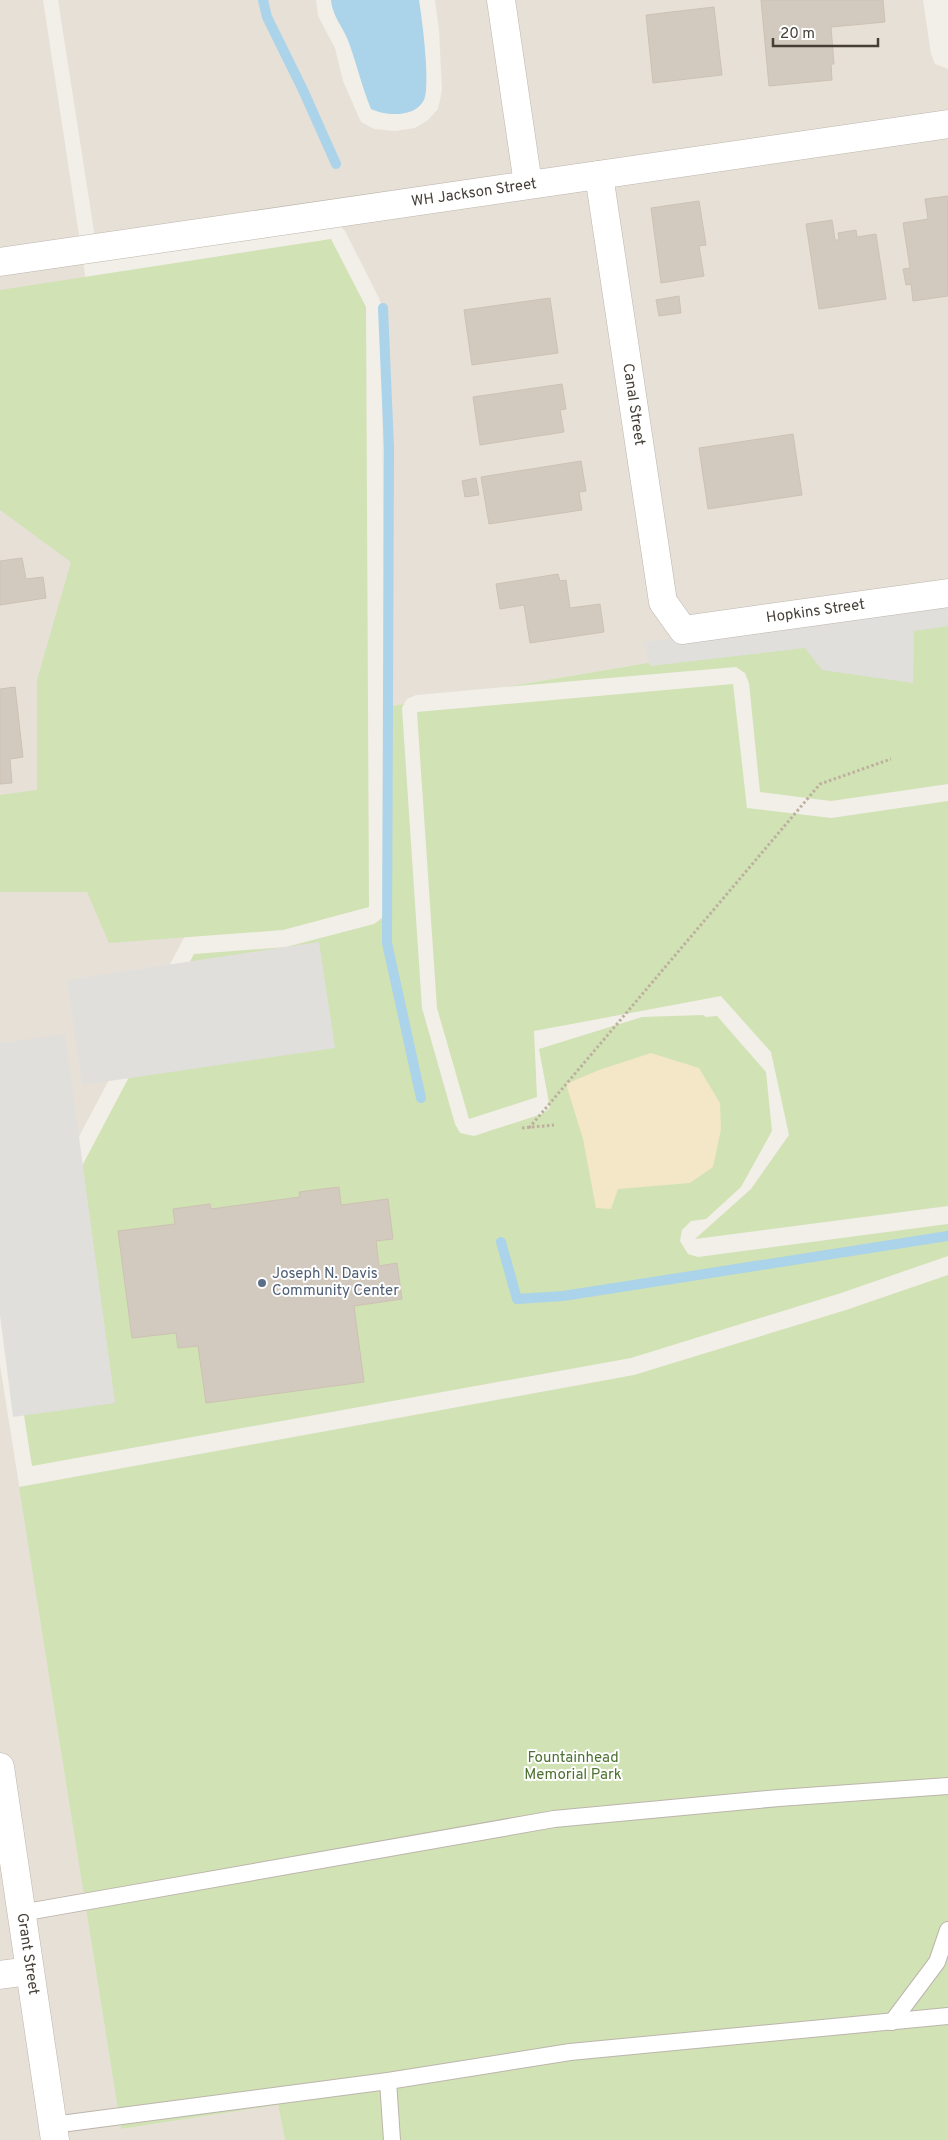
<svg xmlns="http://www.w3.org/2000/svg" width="948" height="2140" viewBox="0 0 948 2140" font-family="Overpass,sans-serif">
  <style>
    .residential { fill: #e6e0d7 }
    .green { fill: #d1e2b5 }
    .sand { fill: #f3e7c8 }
    .parking { fill: #e1dfdc }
    .water { fill: #abd3e9 }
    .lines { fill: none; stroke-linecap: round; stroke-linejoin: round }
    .stream { stroke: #abd3e9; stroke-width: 10 }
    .building { fill: #d3cabf; stroke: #cdc1b3 }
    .lane-casing { stroke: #bdb5ac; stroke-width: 18 }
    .street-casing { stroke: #bdb5ac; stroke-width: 29 }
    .path { stroke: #bdb09e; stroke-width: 3; stroke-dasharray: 2.5 2.5; stroke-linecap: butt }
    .lane { stroke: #fff; stroke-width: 16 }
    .street { stroke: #fff; stroke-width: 28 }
    .service-dot { fill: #5c6f8a; stroke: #fff; stroke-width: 2 }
    .labels { text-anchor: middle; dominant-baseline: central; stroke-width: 4; stroke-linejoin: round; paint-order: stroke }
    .street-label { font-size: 15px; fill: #453f37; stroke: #fff }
    .service-label { font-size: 15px; fill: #4e5e75; stroke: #fff; text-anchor: start }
    .park-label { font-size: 15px; fill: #4d7131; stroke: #fff }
  </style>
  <rect width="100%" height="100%" fill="#f2eee8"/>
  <!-- residential -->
  <g class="residential">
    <path d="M0,0H43L186,934L0,1286Z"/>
    <path d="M58,0H316L318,16L335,48L343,81L361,122L374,129L395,131L415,128L428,120L438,109L442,90L439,30L435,0H923L931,54L935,64L948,69V612L505,687L416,695L407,699L404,704L384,707L382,307L379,298L345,231L338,224L98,257Z"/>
    <path d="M0,1365L121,2129L278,2105L285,2140H0Z"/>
  </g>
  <!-- green -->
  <g class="green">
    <path d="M331,239L366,307L369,907L283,930L109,943L87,892H0V795L37,790V680L71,562L0,510V290Z"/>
    <path d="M948,612V784L831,801L760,792L749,683L745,673L736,667L505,687Z"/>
    <path d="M733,684L747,808L831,818L948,801V1206L695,1239L751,1189L789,1135L771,1052L721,996L534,1031L537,1097L469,1119L437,1008L417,712Z"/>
    <path d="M404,704L402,708L422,1008L455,1124L460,1133L474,1136L542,1114L550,1108L539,1049L642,1017L703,1015L706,1017L717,1016L766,1072L772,1131L741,1187L706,1219L691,1221L682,1230L680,1241L688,1254L698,1257L948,1224V1256L841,1293L631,1358L32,1466L7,1308L194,954L286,947L374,924L382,918L385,907L384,707Z"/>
    <path d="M948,1275V2140H285L278,2105L121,2129L19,1487L634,1375L846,1310Z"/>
  </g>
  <!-- sand -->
  <path class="sand" d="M651,1053L699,1068L720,1103L721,1129L713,1167L690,1183L618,1189L611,1209L596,1208L583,1139L566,1084L599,1070Z"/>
  <!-- parking -->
  <g class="parking">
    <path d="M948,602V626L914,631L913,683L822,670L805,648L650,666L644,642Z"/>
    <path d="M319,942L335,1048L82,1085L67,980Z"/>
    <path d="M65,1034L115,1403L13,1417L0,1315V1043Z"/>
  </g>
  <!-- water -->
  <path class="water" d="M331,0H419C422,18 431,87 424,100C415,118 386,116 371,109C362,87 357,65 349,43C344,28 332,16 331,0Z"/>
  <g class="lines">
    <!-- stream -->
    <g class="stream">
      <path d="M263,0L267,17L303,90L336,164"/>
      <path d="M383,308L389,448L387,943L421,1098"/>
      <path d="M501,1242L517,1299L563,1296L948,1236"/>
    </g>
  </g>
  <!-- building -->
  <g class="building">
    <path d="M761,0H883L885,22L831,27L834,64H831L832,80L769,86Z"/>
    <path d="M714,7L722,75L653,83L646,15Z"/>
    <path d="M948,196V296L913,301L911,284L906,285L903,269L910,268L903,223L928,219L925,199Z"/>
    <path d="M699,201L706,245L699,246L704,276L661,283L651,208Z"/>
    <path d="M832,220L835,240H839L838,233L856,230L857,237L876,234L886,299L819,309L806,224Z"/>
    <path d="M679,296L681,313L659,316L656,300Z"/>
    <path d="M550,298L558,353L472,365L464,310Z"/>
    <path d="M562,384L566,409L560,410L564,432L480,445L473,397Z"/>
    <path d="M793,434L802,495L708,509L699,448Z"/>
    <path d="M581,461L586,491L579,492L582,510L489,524L481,477Z"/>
    <path d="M476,478L479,495L465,497L462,481Z"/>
    <path d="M22,558L26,579L43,577L46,598L0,605V561Z"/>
    <path d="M558,574L560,581L566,580L570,608L600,604L604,632L530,643L524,605L500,609L496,584Z"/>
    <path d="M15,687L23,757L10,759L12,783L0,784V689Z"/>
    <path d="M339,1187L341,1205L388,1199L393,1239L376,1241L379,1266L397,1263L402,1299L354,1306L364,1382L206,1403L198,1346L178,1348L176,1333L132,1338L118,1231L175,1224L173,1209L210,1204L211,1209L300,1197L299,1192Z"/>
  </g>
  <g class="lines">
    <!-- lane casing -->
    <g class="lane-casing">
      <g id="lane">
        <path d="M21,1913L554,1819L779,1798L948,1786"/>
        <path d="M892,2022L937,1962L948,1930"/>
        <path d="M388,2081L392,2140"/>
        <path d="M53,2125L388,2081L570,2052L948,2016"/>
      </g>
    </g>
    <!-- street casing -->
    <g class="street-casing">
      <g id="street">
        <path d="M501,0L528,184"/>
        <path id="s1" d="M599,175L663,602L683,630L948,593"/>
        <path id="s2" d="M0,262L948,124"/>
        <path id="s3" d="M0,1767L55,2140"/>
        <path d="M0,1975L29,1971"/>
      </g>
    </g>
    <!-- path -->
    <g class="path">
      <path d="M522,1128L554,1125"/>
      <path d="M529,1128L820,784L891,759"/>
    </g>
    <!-- lane -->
    <use href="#lane" class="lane"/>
    <!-- street -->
    <use href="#street" class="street"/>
  </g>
  <!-- markers -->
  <circle class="service-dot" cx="262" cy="1283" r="5"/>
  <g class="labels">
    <!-- street labels -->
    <g class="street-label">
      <text stroke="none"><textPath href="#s2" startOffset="479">WH Jackson Street</textPath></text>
      <text stroke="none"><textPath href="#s1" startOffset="232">Canal Street</textPath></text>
      <text stroke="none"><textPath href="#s1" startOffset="600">Hopkins Street</textPath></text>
      <text stroke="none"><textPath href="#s3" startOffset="189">Grant Street</textPath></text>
    </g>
    <!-- service labels -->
    <g class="service-label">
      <text x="272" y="1274">Joseph N. Davis<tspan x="272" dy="17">Community Center</tspan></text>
    </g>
    <!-- park labels -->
    <g class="park-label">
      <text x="573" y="1758">Fountainhead<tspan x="573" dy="17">Memorial Park</tspan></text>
    </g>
  </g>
  <!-- scale -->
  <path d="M773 38v8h105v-8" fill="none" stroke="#453f37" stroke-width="2.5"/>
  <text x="780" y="38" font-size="15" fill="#453f37" stroke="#ffffff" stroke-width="4" paint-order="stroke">20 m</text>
</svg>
